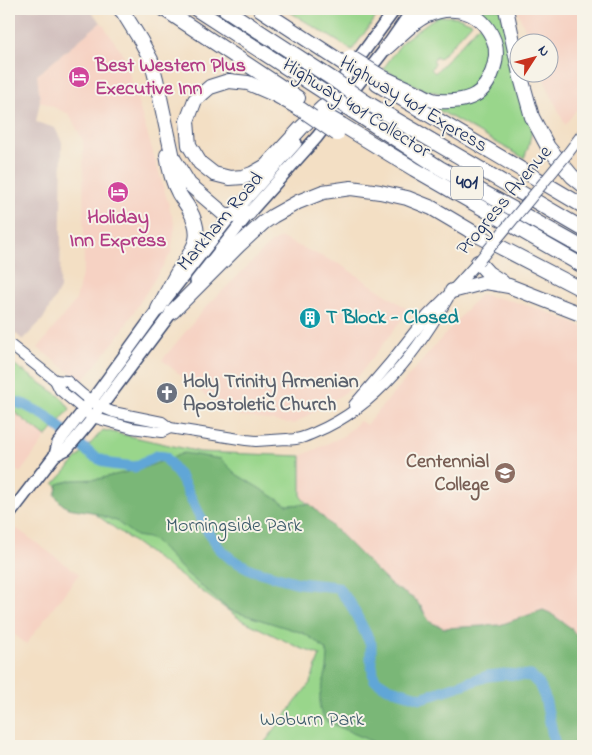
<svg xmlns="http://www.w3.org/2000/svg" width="592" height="755" viewBox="0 0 592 755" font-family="'Indie Flower',sans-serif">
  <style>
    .built { fill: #f6d2c3 }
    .industrial { fill: #d1bfbd }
    .green { fill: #99d68b; stroke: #5a8274 }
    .forest { fill: #7ab777; stroke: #4a736a }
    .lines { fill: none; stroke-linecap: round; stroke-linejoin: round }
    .river { stroke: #61a6d7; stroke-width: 11 }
    .secondary-casing { stroke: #3b496d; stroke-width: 12 }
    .primary-casing { stroke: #3b496d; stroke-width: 14 }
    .highway-casing { stroke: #3b496d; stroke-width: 16 }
    .secondary { stroke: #fff; stroke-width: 10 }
    .primary { stroke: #fff; stroke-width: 11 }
    .highway { stroke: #fff; stroke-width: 14 }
    .secondary-bridge-casing { stroke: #3b496d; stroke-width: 12; stroke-linecap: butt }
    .highway-bridge-casing { stroke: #3b496d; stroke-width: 16; stroke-linecap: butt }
    .secondary-bridge { stroke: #fff; stroke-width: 10 }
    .highway-bridge { stroke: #fff; stroke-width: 14 }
    .labels { text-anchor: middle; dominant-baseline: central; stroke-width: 4; stroke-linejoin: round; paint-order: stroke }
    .shield { fill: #f7f3e8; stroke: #5d6a87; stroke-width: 1 }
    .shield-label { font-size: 19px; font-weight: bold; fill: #1b2f5e }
    .hotel-label { font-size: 20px; font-weight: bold; fill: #b23c85; stroke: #f7f3e8; text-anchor: start }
    .street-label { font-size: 20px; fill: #1b2f5e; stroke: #f7f3e8 }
    .culture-label { font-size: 20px; font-weight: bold; fill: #0d838f; stroke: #f7f3e8; text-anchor: start }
    .worship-label { font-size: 20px; font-weight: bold; fill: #5b616d; stroke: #f7f3e8; text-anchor: start }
    .education-label { font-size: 20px; font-weight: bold; fill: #785e54; stroke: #f7f3e8; text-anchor: end }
    .park-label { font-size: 20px; fill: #3a5969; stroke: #f7f3e8 }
  </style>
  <rect width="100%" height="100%" fill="#f7f3e8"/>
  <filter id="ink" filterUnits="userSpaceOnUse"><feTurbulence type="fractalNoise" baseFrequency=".02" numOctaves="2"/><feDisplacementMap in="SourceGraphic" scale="10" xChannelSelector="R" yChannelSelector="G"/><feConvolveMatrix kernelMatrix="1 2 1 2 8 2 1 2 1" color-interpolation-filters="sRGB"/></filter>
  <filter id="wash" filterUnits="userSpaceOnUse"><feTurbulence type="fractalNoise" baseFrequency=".0096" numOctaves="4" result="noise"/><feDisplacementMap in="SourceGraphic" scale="20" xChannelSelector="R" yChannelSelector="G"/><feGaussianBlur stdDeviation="1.12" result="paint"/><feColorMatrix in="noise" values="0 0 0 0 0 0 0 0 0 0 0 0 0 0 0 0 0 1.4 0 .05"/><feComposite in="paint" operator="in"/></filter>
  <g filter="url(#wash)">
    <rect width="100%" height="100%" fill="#f3dfc4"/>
    <!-- built -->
    <g class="built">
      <path d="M517,9H583V101L565,125L541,73L550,72V42H530Z"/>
      <path d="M101,22L124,56L175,226L171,253L120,334L82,382L38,348L76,300L84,266L83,141L69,114L40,101L37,75Z"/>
      <path d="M281,238L341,265L409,310L346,392L294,424L228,414L162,360L205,308L271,243Z"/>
      <path d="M480,294L512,301L545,311L583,327V660L456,643L380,583L301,496V456L343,436L360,421L366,425Z"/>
      <path d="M9,409L13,411L46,437L20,473L9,464Z"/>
      <path d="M16,528L79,574L26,644L9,630V538Z"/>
    </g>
    <!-- industrial -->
    <path class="industrial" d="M9,9H88L101,22L37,75L40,101L36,122L55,128L62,142L60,289L43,319L23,340L9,328Z"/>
    <!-- green -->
    <g class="green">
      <path d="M285,9H382L352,50Z"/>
      <path d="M476,9H500L532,130L528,148L524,158L426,103L483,91L499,39L492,23Z"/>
      <path d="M439,16L458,17L472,23L439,59L436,57L433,61L435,63L431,69L435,73L480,24L491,45L490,61L486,72L479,82L465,91L444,94L425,90L383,69L403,41L430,21Z"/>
      <path d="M9,361L61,397L70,409L46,437L13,411L9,409Z"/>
      <path d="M103,430L200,452L301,456V497L380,583L422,607L433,635L583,746H262L310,683L320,655L300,648L240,619L54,484Z"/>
    </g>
    <!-- forest -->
    <path class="forest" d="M184,453L221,459L236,474L287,505L310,504L391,585L416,600L430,622L444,628L500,625L543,610L550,613L571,628L583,645V746H382L326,721L320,710V695L327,669L328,655L325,649L314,640L303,633L229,610L185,572L155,541L148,538L136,536L116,521L92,512L68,508L62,504L55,495L58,484L73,480L98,479L144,468Z"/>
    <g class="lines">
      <!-- river -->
      <path class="river" d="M9,400L25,405L46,416L93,456L110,464L135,467L156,456L165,457L181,478L207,530L219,548L231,559L252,570L299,583L337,587L350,603L371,644V659L374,679L388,688L421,698L488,676L505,674L531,676L539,684L545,698L555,746"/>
    </g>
  </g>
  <g filter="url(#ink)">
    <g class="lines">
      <!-- secondary casing -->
      <g class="secondary-casing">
        <g id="secondary">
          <path d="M568,153L583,133"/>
          <path d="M9,344L55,380L60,390L92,417L132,428L162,432L170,428"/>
          <path d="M55,380L67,381L83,395L101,407L113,412L162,422L170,428L246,440L256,441L287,439C296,441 307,436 316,432C378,406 420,348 452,291"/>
          <path d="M354,405L390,363L427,316L452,291L478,262"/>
        </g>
      </g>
      <!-- primary casing -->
      <g class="primary-casing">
        <g id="primary">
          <path d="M326,103L395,9"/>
          <path d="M196,281L249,213L317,137L386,48L413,9"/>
          <path d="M55,455L58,443L98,392L158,309L226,222L296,143"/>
          <path d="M9,515L55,455L67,449L88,424L177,305"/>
        </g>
      </g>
      <!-- highway casing -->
      <g class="highway-casing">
        <g id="highway">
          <path d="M120,9L123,12L141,41L151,60L156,79L173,158L189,184L224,214L232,216L249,213"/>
          <path d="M164,9L298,98"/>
          <path d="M196,9L324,92"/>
          <path d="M225,9L334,80"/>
          <path d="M260,9L346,65"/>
          <path d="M506,9L520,74L532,117L548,147L572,176L583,185"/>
          <path d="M382,77C395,83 407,89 420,94C426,97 432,101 438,101C449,102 465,101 475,95C491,86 500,57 494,41C482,10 453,3 425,16C411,23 398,38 386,48"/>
          <path d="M377,84L583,206"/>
          <path d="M364,101L583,229"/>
          <path d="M302,110L276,95L248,83L229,81L210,87L195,100L187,121L189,145L200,163L214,174L230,178L243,177L252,174L266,166L301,128L323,107"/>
          <path d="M354,112L440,168L583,248"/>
          <path d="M342,125L414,169L583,266"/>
          <path d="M478,262L488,273L502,282"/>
          <path d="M452,291L486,282L509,286L583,315"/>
          <path d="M158,309C164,298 170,286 176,275C192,250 206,239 189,209C186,203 181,198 178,192C172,181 169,168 167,155"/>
          <path d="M172,312L239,245L263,223L273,216L298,202L323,192L351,188L380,192L407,198L432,208L481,237L583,290"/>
        </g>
      </g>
      <!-- secondary -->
      <use href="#secondary" class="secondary"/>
      <!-- primary -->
      <use href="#primary" class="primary"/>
      <!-- highway -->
      <use href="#highway" class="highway"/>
      <!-- secondary-bridge casing -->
      <g class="secondary-bridge-casing">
        <path id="secondary-bridge" d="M478,262L568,153"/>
      </g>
      <!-- highway-bridge casing -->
      <g class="highway-bridge-casing">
        <g id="highway-bridge">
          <path d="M350,57L382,77"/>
          <path d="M334,80L364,101"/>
          <path d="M324,92L354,112"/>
          <path d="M302,110L337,134"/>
          <path d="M323,114L342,125"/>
        </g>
      </g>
      <!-- secondary-bridge -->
      <use href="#secondary-bridge" class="secondary-bridge"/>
      <!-- highway-bridge -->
      <use href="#highway-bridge" class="highway-bridge"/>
    </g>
  </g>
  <!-- icons -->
  <defs>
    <g id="hotel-disc" transform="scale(1.125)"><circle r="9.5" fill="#d1479c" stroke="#f7f3e8"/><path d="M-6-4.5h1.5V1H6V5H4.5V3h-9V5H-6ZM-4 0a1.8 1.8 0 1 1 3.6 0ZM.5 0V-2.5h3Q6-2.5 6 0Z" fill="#fff"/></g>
    <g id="building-disc" transform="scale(1.125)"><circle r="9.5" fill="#0f9aa8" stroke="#f7f3e8"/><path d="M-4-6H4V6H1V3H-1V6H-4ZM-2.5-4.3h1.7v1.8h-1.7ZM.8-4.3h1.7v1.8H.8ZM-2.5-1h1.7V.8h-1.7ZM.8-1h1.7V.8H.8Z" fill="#fff"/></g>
    <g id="church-disc" transform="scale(1.125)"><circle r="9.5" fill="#6b7280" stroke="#f7f3e8"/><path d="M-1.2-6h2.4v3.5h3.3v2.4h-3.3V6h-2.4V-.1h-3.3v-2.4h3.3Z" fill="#fff"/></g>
    <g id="university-disc" transform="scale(1.125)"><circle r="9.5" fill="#8d6e63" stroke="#f7f3e8"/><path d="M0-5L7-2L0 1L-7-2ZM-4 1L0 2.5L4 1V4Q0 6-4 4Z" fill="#fff"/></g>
  </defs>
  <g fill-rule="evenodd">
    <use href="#hotel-disc" x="79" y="77"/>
    <use href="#hotel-disc" x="118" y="192"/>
    <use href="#building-disc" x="310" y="318"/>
    <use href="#church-disc" x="167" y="393"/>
    <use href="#university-disc" x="505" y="473"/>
  </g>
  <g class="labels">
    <!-- shield labels -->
    <rect class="shield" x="451" y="166.5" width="32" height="33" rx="4"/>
    <g class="shield-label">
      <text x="467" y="183">401</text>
    </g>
    <!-- hotel labels -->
    <g class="hotel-label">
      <text x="95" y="66">Best Western Plus<tspan x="95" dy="23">Executive Inn</tspan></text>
      <text x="118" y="218" text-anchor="middle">Holiday<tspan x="118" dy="23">Inn Express</tspan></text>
    </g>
    <!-- street labels -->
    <g class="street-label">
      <text transform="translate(413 105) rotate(31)">Highway 401 Express</text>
      <text transform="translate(356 109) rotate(32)">Highway 401 Collector</text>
      <text transform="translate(505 201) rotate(-50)">Progress Avenue</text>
      <text transform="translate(221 222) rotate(-50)">Markham Road</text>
    </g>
    <!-- culture labels -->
    <g class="culture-label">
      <text x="326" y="318">T Block - Closed</text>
    </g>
    <!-- worship labels -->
    <g class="worship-label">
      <text x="183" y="382">Holy Trinity Armenian<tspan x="183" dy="23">Apostoletic Church</tspan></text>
    </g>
    <!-- education labels -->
    <g class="education-label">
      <text x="489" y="462">Centennial<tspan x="489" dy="23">College</tspan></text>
    </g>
    <!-- park labels -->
    <g class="park-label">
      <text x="234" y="526">Morningside Park</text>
      <text x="312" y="720">Woburn Park</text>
    </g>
  </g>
  <!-- margin -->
  <rect width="592" height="755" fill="none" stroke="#f7f3e8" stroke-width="30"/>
  <!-- north arrow -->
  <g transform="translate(534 58) rotate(54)"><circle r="24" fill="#f7f3e8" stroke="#9fa5b1"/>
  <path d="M0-4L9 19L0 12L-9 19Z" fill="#c8321e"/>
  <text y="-8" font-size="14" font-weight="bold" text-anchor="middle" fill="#1b2f5e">N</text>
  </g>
</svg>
